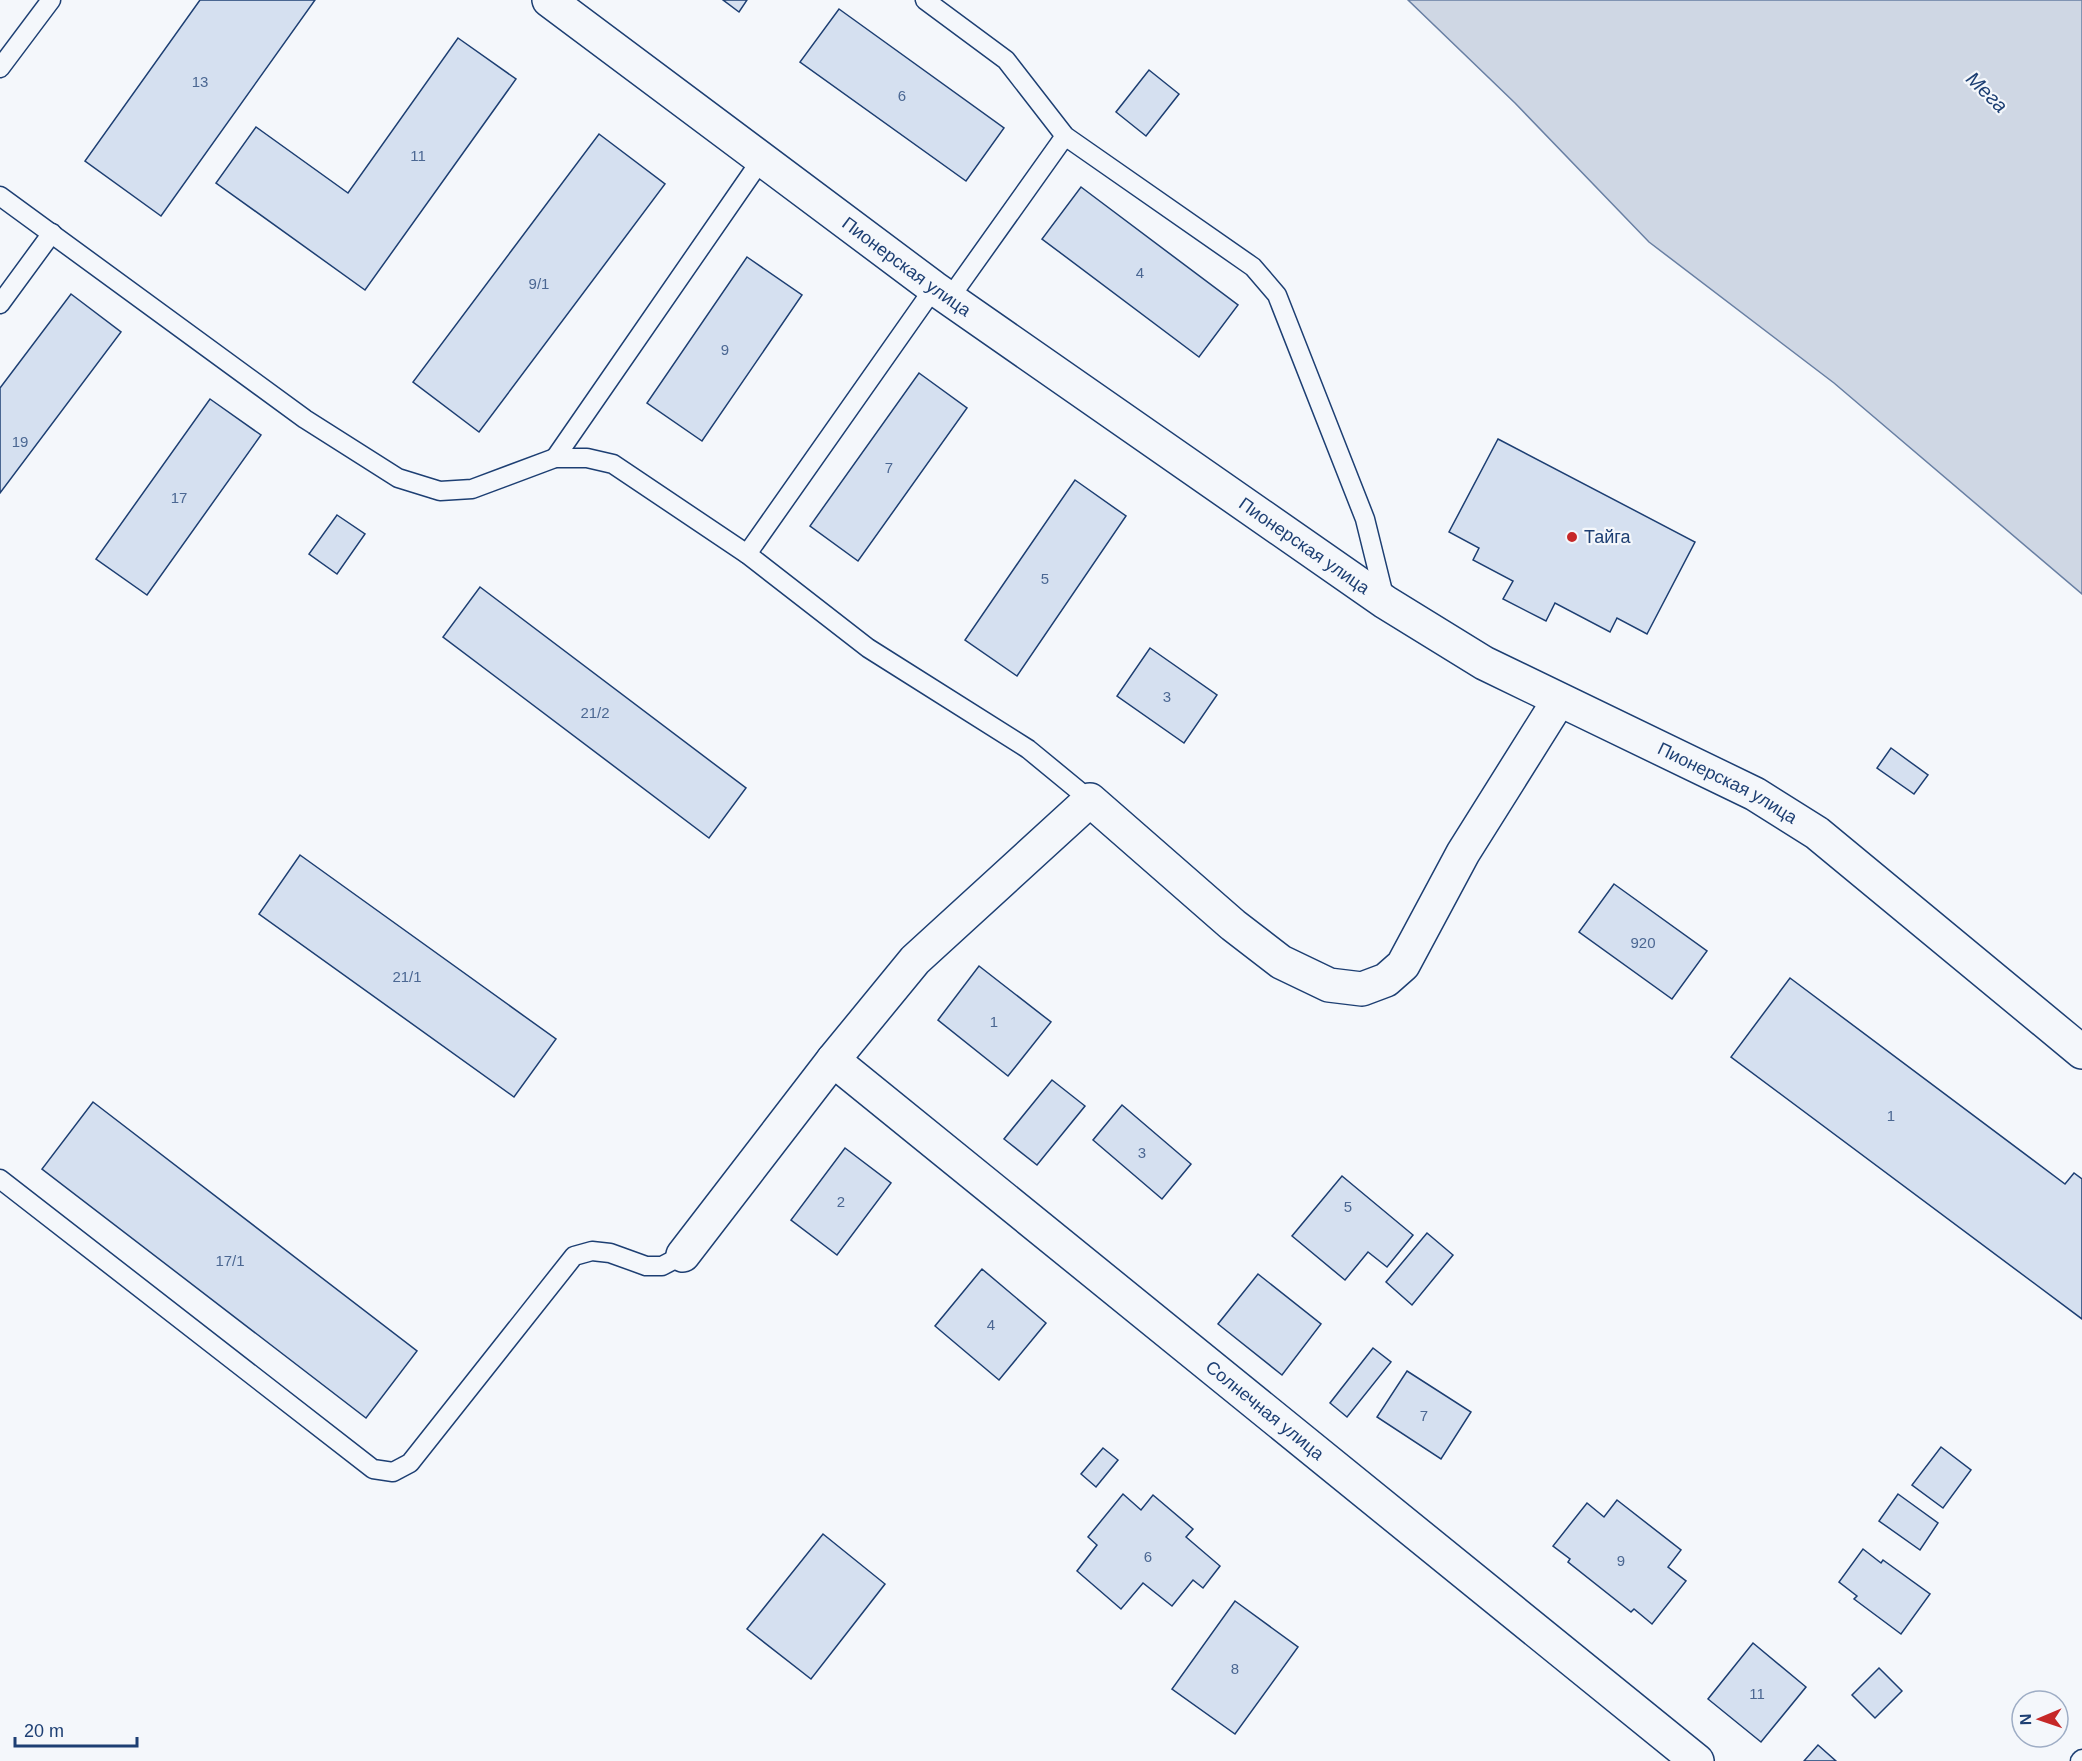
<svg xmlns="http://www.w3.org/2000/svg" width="2082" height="1761" viewBox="0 0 2082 1761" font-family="Arial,sans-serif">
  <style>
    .water { fill: #cfd7e4; stroke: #687fa3; stroke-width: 1.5 }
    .building { fill: #d5e0f0; stroke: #1d3f73; stroke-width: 1.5 }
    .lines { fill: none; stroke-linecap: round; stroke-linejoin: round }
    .lane-casing { stroke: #1d3f73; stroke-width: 21 }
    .street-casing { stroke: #1d3f73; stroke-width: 36 }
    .lane { stroke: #f4f7fb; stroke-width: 18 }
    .street { stroke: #f4f7fb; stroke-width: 33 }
    .poi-dot { fill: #c62828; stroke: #f4f7fb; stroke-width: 2 }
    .labels { text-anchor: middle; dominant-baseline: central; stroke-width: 4.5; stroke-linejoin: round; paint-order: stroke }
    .number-label { font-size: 15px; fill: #4b6792 }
    .street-label { font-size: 18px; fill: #1d3f73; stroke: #f4f7fb }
    .poi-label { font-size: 18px; fill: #1d3f73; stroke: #f4f7fb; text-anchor: start }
    .water-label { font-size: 20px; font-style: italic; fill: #1d3f73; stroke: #f4f7fb }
  </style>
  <rect width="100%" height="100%" fill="#f4f7fb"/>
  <!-- water -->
  <path class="water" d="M1408,0H2082V594L1834,383L1649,242L1515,103Z"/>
  <!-- building -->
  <g class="building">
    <path d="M200,0H315L161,216L85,161Z"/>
    <path d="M723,0H747L739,12Z"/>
    <path d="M839,9L1004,128L966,181L800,62Z"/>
    <path d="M458,38L516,79L365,290L216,183L256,127L348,193Z"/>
    <path d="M1149,70L1179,94L1146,136L1116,112Z"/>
    <path d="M599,134L665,184L479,432L413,382Z"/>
    <path d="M1081,187L1238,305L1199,357L1042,239Z"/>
    <path d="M747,257L802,295L702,441L647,403Z"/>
    <path d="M71,294L121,332L0,493V388Z"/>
    <path d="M919,373L967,408L858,561L810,526Z"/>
    <path d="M210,399L261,435L147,595L96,559Z"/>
    <path d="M1498,439L1695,542L1647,634L1617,618L1610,632L1555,603L1546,621L1503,599L1513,581L1473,560L1479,548L1449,532Z"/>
    <path d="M1075,480L1126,516L1017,676L965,640Z"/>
    <path d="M337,515L365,534L337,574L309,554Z"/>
    <path d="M480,587L746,788L709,838L443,637Z"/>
    <path d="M1150,648L1217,695L1184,743L1117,696Z"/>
    <path d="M1891,748L1928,775L1914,794L1877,768Z"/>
    <path d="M300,855L556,1039L514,1097L259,914Z"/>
    <path d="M1614,884L1707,951L1672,999L1579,932Z"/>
    <path d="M979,966L1051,1022L1008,1076L938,1020Z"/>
    <path d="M1790,978L2065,1184L2074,1173L2082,1179V1319L1731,1057Z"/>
    <path d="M1052,1080L1085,1106L1037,1165L1004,1139Z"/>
    <path d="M93,1102L417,1351L366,1418L42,1169Z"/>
    <path d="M1122,1105L1191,1164L1162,1199L1093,1140Z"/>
    <path d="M845,1148L891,1183L837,1255L791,1220Z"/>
    <path d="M1342,1176L1413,1235L1387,1267L1368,1252L1345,1280L1292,1236Z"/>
    <path d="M1427,1233L1453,1255L1412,1305L1386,1282Z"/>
    <path d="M982,1269L1046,1323L999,1380L935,1326Z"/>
    <path d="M1258,1274L1321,1324L1282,1375L1218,1324Z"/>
    <path d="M1373,1348L1391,1362L1347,1417L1330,1403Z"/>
    <path d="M1407,1371L1471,1412L1441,1459L1377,1417Z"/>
    <path d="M1941,1447L1971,1470L1943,1508L1912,1485Z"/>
    <path d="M1103,1448L1118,1460L1096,1487L1081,1474Z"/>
    <path d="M1123,1494L1141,1510L1153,1495L1193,1529L1186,1537L1220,1566L1203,1588L1193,1580L1172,1606L1143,1583L1121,1609L1077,1571L1097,1545L1088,1537Z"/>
    <path d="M1898,1494L1938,1523L1920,1550L1879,1521Z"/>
    <path d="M1617,1500L1681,1550L1668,1567L1686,1581L1652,1624L1634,1609L1631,1612L1568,1562L1570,1559L1553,1546L1587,1503L1604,1517Z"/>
    <path d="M823,1534L885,1584L811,1679L747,1629Z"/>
    <path d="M1863,1549L1881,1563L1883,1560L1930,1594L1901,1634L1854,1599L1857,1596L1839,1582Z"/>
    <path d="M1235,1601L1298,1647L1235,1734L1172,1689Z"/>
    <path d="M1753,1643L1806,1687L1761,1742L1708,1699Z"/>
    <path d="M1879,1668L1902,1691L1875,1718L1852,1695Z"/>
    <path d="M1818,1745L1836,1761H1804Z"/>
  </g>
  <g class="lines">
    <!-- lane casing -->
    <g class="lane-casing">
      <g id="lane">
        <path d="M925,0L1006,60L1065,136L1253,267L1277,295L1365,519L1385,600"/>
        <path d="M0,68L51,0"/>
        <path d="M0,196L305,419L398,478L440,491L472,489L555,458H587L613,464L747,554L868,648L1028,749L1090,800"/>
        <path d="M949,299L1065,136"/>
        <path d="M0,304L52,233"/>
        <path d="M555,458L761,160"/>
        <path d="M747,554L934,288"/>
        <path d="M0,1179L373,1469L393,1472L410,1463L574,1256L592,1251L610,1253L646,1266H662L683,1255"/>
        <path d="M2080,1761L2082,1759"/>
      </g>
    </g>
    <!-- street casing -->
    <g class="street-casing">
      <g id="street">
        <path id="s1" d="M549,0L934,288L1385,602L1484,663L1755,794L1817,833L2082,1052"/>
        <path id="s2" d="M833,1060L1697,1761"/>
        <path d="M683,1255L833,1060L915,960L1090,800L1233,925L1281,962L1329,985L1362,989L1386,980L1403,965L1463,853L1559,700"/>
      </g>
    </g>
    <!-- lane -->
    <use href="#lane" class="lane"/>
    <!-- street -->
    <use href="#street" class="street"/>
  </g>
  <!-- markers -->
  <circle class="poi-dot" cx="1572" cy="537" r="6"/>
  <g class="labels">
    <!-- number labels -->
    <g class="number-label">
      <text x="200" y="81">13</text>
      <text x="902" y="95">6</text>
      <text x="418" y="155">11</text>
      <text x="1140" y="272">4</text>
      <text x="539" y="283">9/1</text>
      <text x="725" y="349">9</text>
      <text x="20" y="441">19</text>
      <text x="889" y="467">7</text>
      <text x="179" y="497">17</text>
      <text x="1045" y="578">5</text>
      <text x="1167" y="696">3</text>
      <text x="595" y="712">21/2</text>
      <text x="1643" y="942">920</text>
      <text x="407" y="976">21/1</text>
      <text x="994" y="1021">1</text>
      <text x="1891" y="1115">1</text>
      <text x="1142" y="1152">3</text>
      <text x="841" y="1201">2</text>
      <text x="1348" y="1206">5</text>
      <text x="230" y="1260">17/1</text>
      <text x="991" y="1324">4</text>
      <text x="1424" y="1415">7</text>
      <text x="1148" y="1556">6</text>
      <text x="1621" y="1560">9</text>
      <text x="1235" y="1668">8</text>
      <text x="1757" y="1693">11</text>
    </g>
    <!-- street labels -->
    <g class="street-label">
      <text stroke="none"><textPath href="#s1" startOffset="446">Пионерская улица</textPath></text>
      <text stroke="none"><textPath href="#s1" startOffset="932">Пионерская улица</textPath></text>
      <text stroke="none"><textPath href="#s1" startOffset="1418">Пионерская улица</textPath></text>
      <text stroke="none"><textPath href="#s2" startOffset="556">Солнечная улица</textPath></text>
    </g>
    <!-- poi labels -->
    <g class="poi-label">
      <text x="1584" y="537">Тайга</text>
    </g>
    <!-- water labels -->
    <g class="water-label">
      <text transform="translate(1987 92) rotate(44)">Мега</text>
    </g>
  </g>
  <!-- north arrow -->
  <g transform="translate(2040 1719) rotate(268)"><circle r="28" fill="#f4f7fb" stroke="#9eadc5" stroke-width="1.5"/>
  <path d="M0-4.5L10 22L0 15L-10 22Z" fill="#c62828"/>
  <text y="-9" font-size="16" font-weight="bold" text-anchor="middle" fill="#1d3f73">N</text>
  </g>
  <!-- scale -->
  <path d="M15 1737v9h122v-9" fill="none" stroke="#1d3f73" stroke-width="3"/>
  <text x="24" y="1737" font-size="18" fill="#1d3f73" stroke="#f4f7fb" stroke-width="4.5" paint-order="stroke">20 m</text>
</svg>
